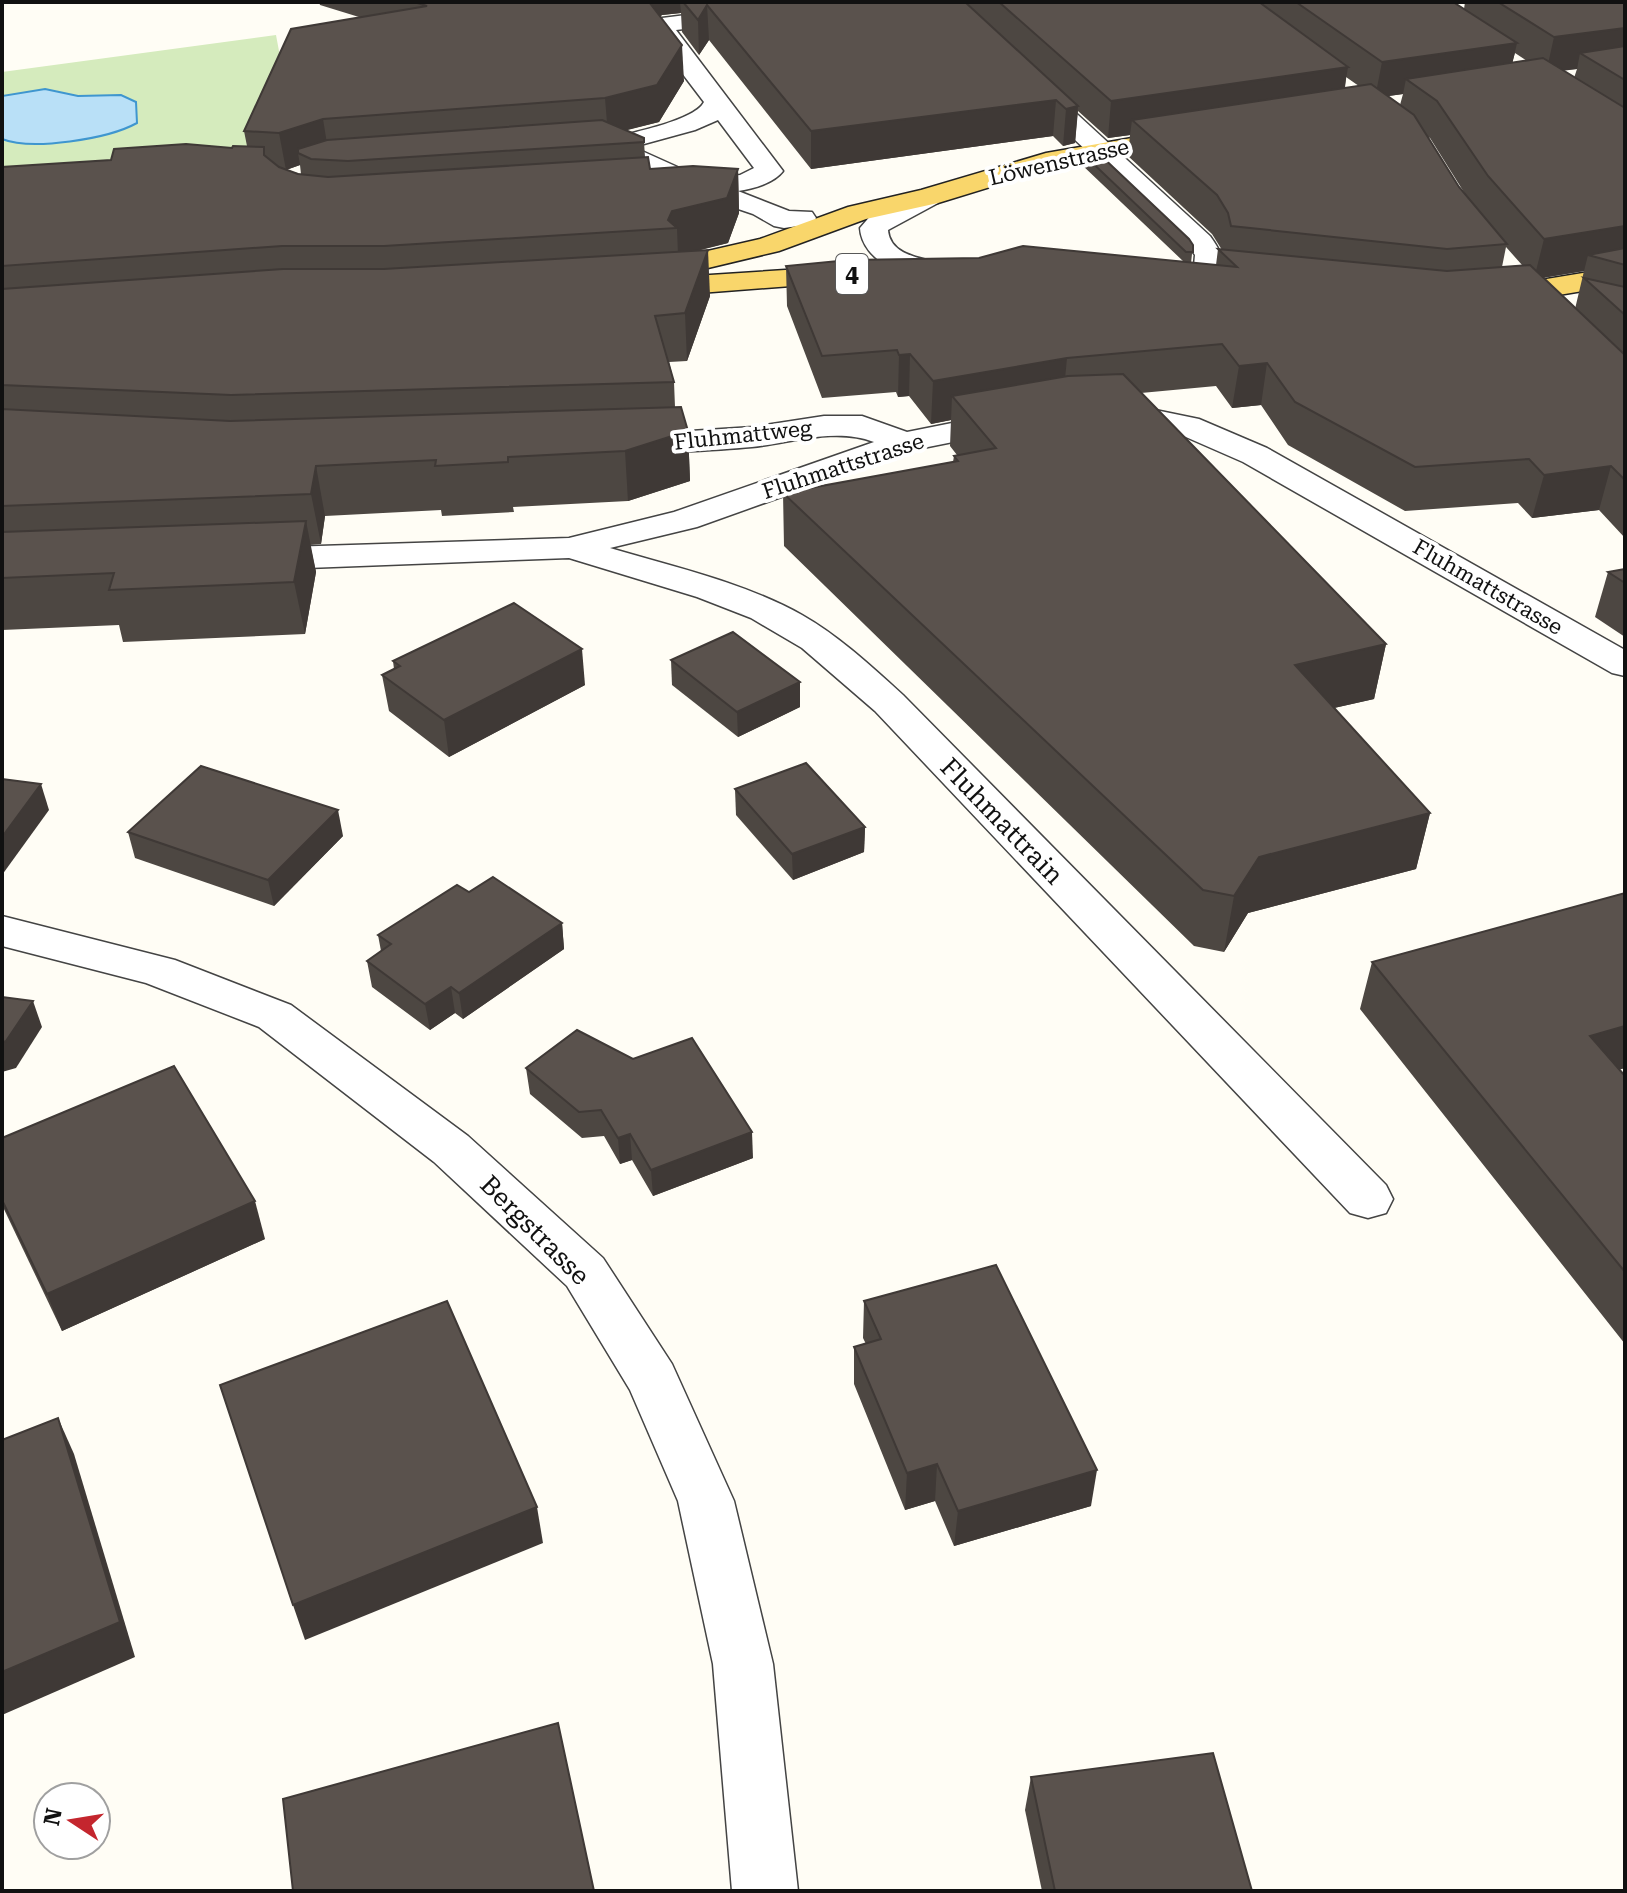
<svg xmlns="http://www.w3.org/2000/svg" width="1627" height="1893" viewBox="0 0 1627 1893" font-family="'Roboto Serif',serif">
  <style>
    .green { fill: #d5ebbd }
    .water { fill: #b9e0f7; stroke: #3f96cf; stroke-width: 2 }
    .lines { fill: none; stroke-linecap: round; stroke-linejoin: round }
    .street-casing { stroke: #444; stroke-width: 3 }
    .primary-casing { stroke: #222; stroke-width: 3 }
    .street { fill: #fff; fill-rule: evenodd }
    .primary { fill: #f9d66b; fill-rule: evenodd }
    .wall { fill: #4d4742; fill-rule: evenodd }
    .shaded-wall { fill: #3f3936 }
    .building { fill: #5a524d; stroke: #3f3936; stroke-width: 2 }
    .labels { text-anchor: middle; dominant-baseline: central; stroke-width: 8; stroke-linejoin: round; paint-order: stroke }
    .far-street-label { font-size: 22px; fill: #111; stroke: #fff }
    .shield { fill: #fff; stroke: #585858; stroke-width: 2 }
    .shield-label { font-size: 24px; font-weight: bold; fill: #111 }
    .street-label { font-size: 26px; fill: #111; stroke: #fff }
  </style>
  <rect width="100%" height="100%" fill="#fffdf5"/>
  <!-- green -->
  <path class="green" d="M276,35L297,147L2,183V72Z"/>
  <!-- water -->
  <path class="water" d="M45,89L78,96L121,95L136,102L137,123C108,139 32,151 2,139V96Z"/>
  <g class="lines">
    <!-- street casing -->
    <g class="street-casing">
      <g id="street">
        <path d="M789,2H857L854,7L846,9L676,30L783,171C774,183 753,189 738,191L789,211L812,212L816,218L812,224L784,228L774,226L753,214L691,193L600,151L596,146L600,141C623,134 694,122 704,102L653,35L652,29L662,18ZM718,120L754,168L740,175L704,179L633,147L695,130Z"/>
        <path d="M1033,80L1042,82L1210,236C1221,251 1229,266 1217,283L1207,286L1197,283L1193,277L1195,255L1190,248L1024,92L1021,87L1024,82Z"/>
        <path d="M928,189L938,191L942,197L938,203L888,230C890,255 920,258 940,263L944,269L940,275C910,283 862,262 860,228L872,214Z"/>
        <path d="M1107,400L1199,419L1267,448L1625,650V676L1612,673L1243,462L1179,434L1096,417L1091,410L1096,403Z"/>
        <path d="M1007,412L1018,415L1023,422L1018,429L913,450L697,527L610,548C674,567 743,582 802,615C839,636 871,666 903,695L1386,1185L1393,1199L1386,1213L1368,1218L1350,1213L875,711L802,648L751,618L697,597L569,558L255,570L243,566L237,559L243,552L255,548L569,538L674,512L874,442C835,427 792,443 752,447C710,451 668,452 627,455L615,452L611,445L615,438L627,435L753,427L824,416H862L907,432Z"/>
        <path d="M2,916L175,960L291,1005L468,1136L603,1258L672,1364L734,1501L773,1664L798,1891H732L713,1664L678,1501L630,1390L567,1286L434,1162L259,1027L146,983L2,946Z"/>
      </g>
    </g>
    <!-- primary casing -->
    <g class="primary-casing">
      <g id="primary">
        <path d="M1189,128L1198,131L1202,136L1198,141L1059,166L938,203L866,219L779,251L687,273L677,270L673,264L677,258L760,239L848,207L921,190L1046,153Z"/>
        <path d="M847,266L857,269L861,275L857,281L648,297L638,294L633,288L638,282L648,279Z"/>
        <path d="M1625,266V284L1493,306L1483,303L1478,297L1483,291L1493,288Z"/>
      </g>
    </g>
    <!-- street -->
    <use href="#street" class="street"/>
    <!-- primary -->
    <use href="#primary" class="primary"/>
  </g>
  <!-- wall -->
  <g class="wall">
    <path d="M319,2H1453L1464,9L1465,2H1625V538L1599,510L1532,518L1518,503L1405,511L1288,445L1261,405L1232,408L1216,386L1141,393L1386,644L1374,699L1334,708L1430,813L1416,869L1248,913L1224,952L1194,946L784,546L783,493L953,462L954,456L957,455L950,446L951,420L931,424L909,396L898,397L896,392L822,398L787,306L786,266L1184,262L1081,164L1082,153L1193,245L1191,263L1216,265L1218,249L1222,250L1212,234L1128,156L1130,135L1108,138L1078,111L1075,143L1063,146L1053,136L811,169L709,40L699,55L682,32L681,13L662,15L660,16L684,81L659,122L626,130L644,142L645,157L650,169H738L739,213L728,243L701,250L710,296L687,361L669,362L674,382L675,407L688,431L690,481L628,501L513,507L514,512L442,516L441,510L325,516L321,544L310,545L316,572L305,634L123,642L119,625L2,630V167L111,160L247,146L244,131L359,17L320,5ZM1515,53L1527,61L1512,63ZM1577,69L1574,78L1563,70ZM1346,77L1356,84L1359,86L1345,88ZM1403,94L1400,105L1388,96ZM1428,137L1430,138L1467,197L1459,187ZM300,165L301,174L286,170ZM1506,247L1522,265L1502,267ZM1584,271L1575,309L1543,278Z"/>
    <path d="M1625,569V637L1595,617L1608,572Z"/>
    <path d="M671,660L800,682V707L738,737L672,685Z"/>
    <path d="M393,661L585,685L449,757L389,711L382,675L394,669Z"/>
    <path d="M735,789L865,827L864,852L793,880L736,815Z"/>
    <path d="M128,832L343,836L274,906L135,858Z"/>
    <path d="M469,892L562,923L564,949L463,1019L455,1013L430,1030L372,987L367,961L381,951L378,935Z"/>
    <path d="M1625,893V1068L1619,1069L1625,1076V1344L1360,1009L1372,962Z"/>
    <path d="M526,1068L753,1158L653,1196L632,1160L620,1164L604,1136L582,1138L530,1094Z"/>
    <path d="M2,1138L265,1239L62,1331L2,1205Z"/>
    <path d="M864,1301L1091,1506L954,1546L935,1501L905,1510L854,1384V1347L866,1344L863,1338Z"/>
    <path d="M1031,1777L1252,1891H1042L1025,1810Z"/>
  </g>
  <!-- shaded-wall -->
  <g class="shaded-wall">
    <path d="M648,2H680L681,13L662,15L650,27Z"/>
    <path d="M707,5L709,40L699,55L698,20Z"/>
    <path d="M1625,28V62L1580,53L1577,69L1546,73L1554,37Z"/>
    <path d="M1517,43L1509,78L1406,79L1403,94L1375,98L1382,62Z"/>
    <path d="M682,45L684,81L659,122L608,135L605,98Z"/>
    <path d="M1348,67L1342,103L1132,120L1130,135L1108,138L1111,101Z"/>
    <path d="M1056,100L1053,136L811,169V131Z"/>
    <path d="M1078,106L1075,143L1063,146L1066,109Z"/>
    <path d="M323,119L329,156L298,153L300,165L286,170L279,133Z"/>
    <path d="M738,169L739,213L728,243L678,255L677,228L668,220L672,211Z"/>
    <path d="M1625,226V264L1588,255L1584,271L1534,279L1544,239Z"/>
    <path d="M708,250L710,296L687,361L685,313Z"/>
    <path d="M910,354L909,396L898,397L899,355Z"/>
    <path d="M1067,358L1063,400L952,396L951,420L931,424L933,381Z"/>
    <path d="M1267,363L1261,405L1232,408L1239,366Z"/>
    <path d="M688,431L690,481L628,501L625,451Z"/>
    <path d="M316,466L325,516L321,544L311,494Z"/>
    <path d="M1611,466L1599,510L1532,518L1544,475Z"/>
    <path d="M306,521L316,572L305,634L294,582Z"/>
    <path d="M1386,644L1374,699L1285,719L1295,665Z"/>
    <path d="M582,649L585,685L449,757L444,720Z"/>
    <path d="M800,682V707L738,737L737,712Z"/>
    <path d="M41,784L49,810L2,875V837Z"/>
    <path d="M338,810L343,836L274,906L268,880Z"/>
    <path d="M1430,813L1416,869L1248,913L1224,952L1234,896L1259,857Z"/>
    <path d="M865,827L864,852L793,880L792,854Z"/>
    <path d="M562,923L564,949L463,1019L459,993Z"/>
    <path d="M451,987L455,1013L430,1030L425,1004Z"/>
    <path d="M33,1001L42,1027L16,1068L2,1072V1043Z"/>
    <path d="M1625,1026V1068L1573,1083L1590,1036Z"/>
    <path d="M752,1132L753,1158L653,1196L651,1170Z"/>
    <path d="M630,1134L632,1160L620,1164L618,1138Z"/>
    <path d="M255,1201L265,1239L62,1331L47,1294Z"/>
    <path d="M58,1418L74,1454L135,1657L2,1715V1672Z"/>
    <path d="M937,1464L935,1501L905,1510L907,1473Z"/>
    <path d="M1097,1470L1091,1506L954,1546L958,1511Z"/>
    <path d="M537,1507L543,1543L305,1640L293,1605Z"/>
  </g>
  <!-- building -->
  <g class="building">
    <path d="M414,2H649L682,45L657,85L605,98L323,119L279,133L244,131L291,29L427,6Z"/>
    <path d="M683,2H965L1078,106L1066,109L1056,100L811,131L707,5L698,20Z"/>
    <path d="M999,2H1259L1348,67L1111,101Z"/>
    <path d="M1296,2H1453L1517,43L1382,62Z"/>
    <path d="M1498,2H1625V28L1554,37Z"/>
    <path d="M1625,46V80L1580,53Z"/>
    <path d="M1543,58L1625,108V226L1544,239L1488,176L1437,101L1406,79Z"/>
    <path d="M1371,84L1414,115L1459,187L1507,244L1447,249L1231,226L1228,213L1217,195L1132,120Z"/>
    <path d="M602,120L644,138V142L348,161L311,159L298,153V149L327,140Z"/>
    <path d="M186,144L232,148L233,146L264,147V155L279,167L298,174L328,177L648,157L650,169L693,166L738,169L727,198L672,211L668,220L677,228L384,246H282L2,266V167L111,160L114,149Z"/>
    <path d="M1096,151L1189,239L1193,245V252H1186L1082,153Z"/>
    <path d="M1023,246L1237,267L1218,249L1447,271L1530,265L1625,355V480L1611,466L1544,475L1529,459L1415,467L1295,402L1267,363L1239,366L1222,344L1067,358L933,381L910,354L899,355L897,350L822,356L786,266L849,260L979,258Z"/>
    <path d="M1625,248V265L1588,255Z"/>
    <path d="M708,250L685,313L655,316L674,382L231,395L2,385V289L283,269H384Z"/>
    <path d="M1584,278L1625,287V315Z"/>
    <path d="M1123,374L1386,644L1295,665L1430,813L1259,857L1234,896L1203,890L783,493L958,461L954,456L996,448L952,396L1068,376Z"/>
    <path d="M681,407L688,431L625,451L508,457V462L435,466L436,460L316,466L311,494L2,506V409L230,421Z"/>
    <path d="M306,521L294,582L109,590L114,573L2,578V532Z"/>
    <path d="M1625,569V583L1608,572Z"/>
    <path d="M514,603L582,649L444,720L382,675L400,666L393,661Z"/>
    <path d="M733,632L800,682L737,712L671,660Z"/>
    <path d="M806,763L865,827L792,854L735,789Z"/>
    <path d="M201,766L338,810L268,880L128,832Z"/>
    <path d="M2,779L41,784L2,837Z"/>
    <path d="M493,877L562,923L459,993L451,987L425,1004L367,961L391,944L378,935L457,885L469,892Z"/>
    <path d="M1625,893V1026L1590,1036L1625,1076V1272L1372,962Z"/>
    <path d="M2,997L33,1001L6,1041L2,1043Z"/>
    <path d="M577,1030L633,1059L692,1038L752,1132L651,1170L630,1134L618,1138L601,1110L579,1112L526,1068Z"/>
    <path d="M174,1066L255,1201L47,1294L2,1200V1138Z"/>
    <path d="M996,1265L1097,1470L958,1511L937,1464L907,1473L854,1347L881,1339L864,1301Z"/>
    <path d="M447,1301L537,1507L293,1605L220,1385Z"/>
    <path d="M58,1418L120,1622L2,1672V1440Z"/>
    <path d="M558,1723L594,1891H293L283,1799Z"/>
    <path d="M1213,1753L1252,1891H1055L1031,1777Z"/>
  </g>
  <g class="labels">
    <!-- far-street labels -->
    <g class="far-street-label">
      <text transform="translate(1059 162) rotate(-13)">Löwenstrasse</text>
      <text transform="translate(743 435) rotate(-6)">Fluhmattweg</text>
      <text transform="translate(843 466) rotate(-18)">Fluhmattstrasse</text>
      <text transform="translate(1488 587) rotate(30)">Fluhmattstrasse</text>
    </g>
    <!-- shield labels -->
    <rect class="shield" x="836" y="254" width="32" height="40" rx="6"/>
    <g class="shield-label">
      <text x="852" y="274">4</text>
    </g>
    <!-- street labels -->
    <g class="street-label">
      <text transform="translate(1002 821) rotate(46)">Fluhmattrain</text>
      <text transform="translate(535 1230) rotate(45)">Bergstrasse</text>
    </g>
  </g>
  <!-- border -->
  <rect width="1627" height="1893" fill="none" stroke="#111111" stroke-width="8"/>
  <!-- north arrow -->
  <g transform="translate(72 1821) rotate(282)"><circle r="38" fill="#ffffff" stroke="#a0a0a0" stroke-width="2"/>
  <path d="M0-6L14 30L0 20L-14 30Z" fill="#c4262e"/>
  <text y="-12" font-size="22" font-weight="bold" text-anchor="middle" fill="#111111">N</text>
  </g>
</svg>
